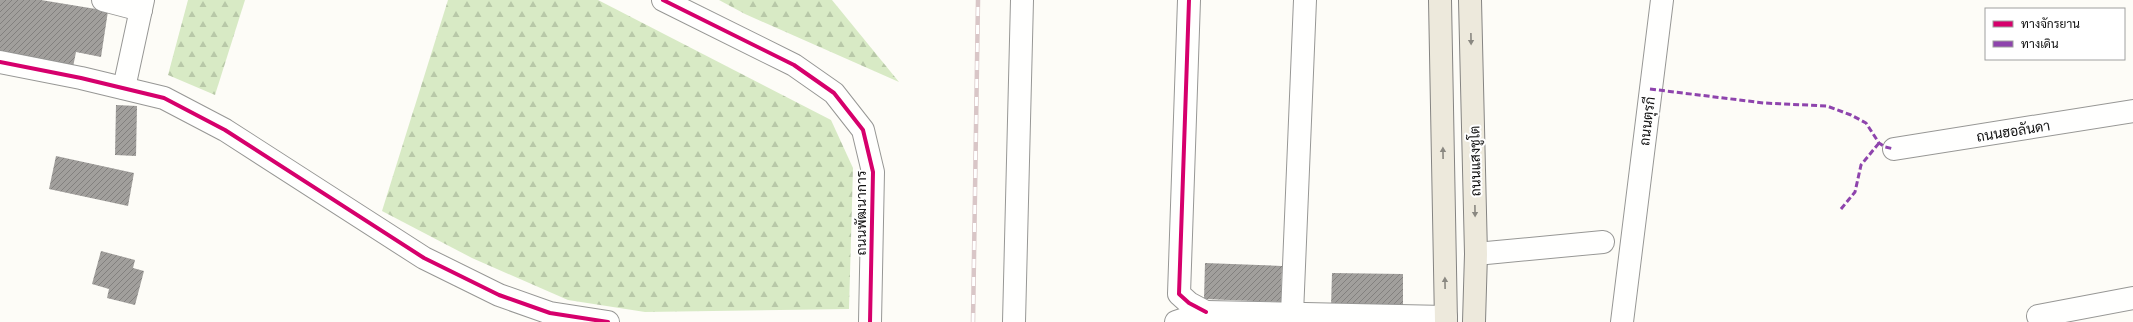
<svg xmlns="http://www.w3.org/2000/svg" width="2133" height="322" viewBox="0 0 2133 322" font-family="Literata,Sarabun,serif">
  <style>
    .forest { fill: url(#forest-firs) }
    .building { fill: url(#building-hatch) }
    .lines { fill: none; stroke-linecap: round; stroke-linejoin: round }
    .minor-casing { stroke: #979795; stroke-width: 24 }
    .major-casing { stroke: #858482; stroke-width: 24 }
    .minor { stroke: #fffffe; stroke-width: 22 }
    .major { stroke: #ede9dc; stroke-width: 22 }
    .rail-casing { stroke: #d9c6c7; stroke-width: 4.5 }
    .rail { stroke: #fff; stroke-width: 3; stroke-dasharray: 9; stroke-linecap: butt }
    .quiet { stroke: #8e44ad; stroke-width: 3; stroke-dasharray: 6 3; stroke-linecap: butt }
    .cycleway-casing { stroke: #fff; stroke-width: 6 }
    .cycleway { stroke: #d6006c; stroke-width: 4 }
    .oneway { fill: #8a8881 }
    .labels { text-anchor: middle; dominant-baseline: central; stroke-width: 4; stroke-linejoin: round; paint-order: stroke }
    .street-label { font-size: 14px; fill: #111; stroke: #fff }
  </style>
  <defs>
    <pattern id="forest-firs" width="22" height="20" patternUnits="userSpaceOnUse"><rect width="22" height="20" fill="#d8eac5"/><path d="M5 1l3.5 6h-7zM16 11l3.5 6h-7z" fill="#b8c8a8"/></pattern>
    <pattern id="building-hatch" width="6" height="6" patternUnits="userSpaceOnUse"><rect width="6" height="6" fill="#a19f9c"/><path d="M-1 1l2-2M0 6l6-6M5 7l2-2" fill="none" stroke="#82807e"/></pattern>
  </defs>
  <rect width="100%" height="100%" fill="#fdfcf7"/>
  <!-- forest -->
  <g class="forest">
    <path d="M188,0H245L215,95L168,75Z"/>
    <path d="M448,0H598L831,120L853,168L849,309L645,312L568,300L472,258L382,211Z"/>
    <path d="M719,0H832L899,82L745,14Z"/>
  </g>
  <!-- building -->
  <g class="building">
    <path d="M0,0H41L108,11L101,57L76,52L73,67L0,56Z"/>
    <path d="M116,105L137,106L136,156L115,155Z"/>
    <path d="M56,156L134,173L128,206L49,189Z"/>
    <path d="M101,251L135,260L133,268L144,271L135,305L107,298L109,289L92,284Z"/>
    <path d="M1205,263L1282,266L1281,302L1204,299Z"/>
    <path d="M1332,273L1403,274V308L1331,307Z"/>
  </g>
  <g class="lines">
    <!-- minor casing -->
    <g class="minor-casing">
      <g id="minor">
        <path d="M103,0L141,10"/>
        <path d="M663,0L794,65L834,93L863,130L873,172L870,322"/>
        <path d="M1189,0L1179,294L1189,303L1206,312"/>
        <path d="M0,62L81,78L164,98L225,130L424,258L499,295L550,313L608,322"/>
        <path d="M124,88L143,0"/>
        <path d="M1894,149L2133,111"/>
        <path d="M1476,254L1603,242"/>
        <path d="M1292,314L1305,0"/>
        <path d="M2038,316L2133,298"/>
        <path d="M1014,322L1022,0"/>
        <path d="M1176,322L1206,312L1446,317"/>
        <path d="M1622,322L1662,0"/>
      </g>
    </g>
    <!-- major casing -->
    <g class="major-casing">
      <g id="major">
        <path d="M1440,0L1446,322"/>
        <path d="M1470,0L1476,254L1474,322"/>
      </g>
    </g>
    <!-- minor -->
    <use href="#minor" class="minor"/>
    <!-- major -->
    <use href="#major" class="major"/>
    <!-- rail casing -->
    <g class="rail-casing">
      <path id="rail" d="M973,322L978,0"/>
    </g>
    <!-- rail -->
    <use href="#rail" class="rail"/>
    <!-- quiet -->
    <g class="quiet">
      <path d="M1650,89L1764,103L1827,106L1851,115L1866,123L1879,143L1885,147L1894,149"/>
      <path d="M1841,209L1855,192L1861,165L1879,143"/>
    </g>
    <!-- cycleway casing -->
    <g class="cycleway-casing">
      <g id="cycleway">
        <path d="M663,0L794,65L834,93L863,130L873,172L870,322"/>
        <path d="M1189,0L1179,294L1189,303L1206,312"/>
        <path d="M0,62L81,78L164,98L225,130L424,258L499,295L550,313L608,322"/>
      </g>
    </g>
    <!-- cycleway -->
    <use href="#cycleway" class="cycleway"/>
  </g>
  <!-- one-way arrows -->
  <defs><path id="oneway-solid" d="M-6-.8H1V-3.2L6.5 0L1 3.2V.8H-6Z"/></defs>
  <g class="oneway">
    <use href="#oneway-solid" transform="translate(1471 39) rotate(89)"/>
    <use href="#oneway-solid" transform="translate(1443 153) rotate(-91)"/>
    <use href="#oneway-solid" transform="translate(1475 211) rotate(89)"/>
    <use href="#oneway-solid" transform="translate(1445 283) rotate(-91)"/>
  </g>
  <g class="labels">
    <!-- street labels -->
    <g class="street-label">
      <text transform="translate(1646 121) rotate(-83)">ถนนตุรกี</text>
      <text transform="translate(2013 130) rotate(-9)">ถนนฮอลันดา</text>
      <text transform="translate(1474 161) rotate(-91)">ถนนแสงชูโต</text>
      <text transform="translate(860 213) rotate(-90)">ถนนพัฒนาการ</text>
    </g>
  </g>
  <!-- legend -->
  <rect x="1985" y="8" width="140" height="52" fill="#ffffff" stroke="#a0a0a0"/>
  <rect x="1993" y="21" width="20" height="6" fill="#d6006c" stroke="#a0a0a0"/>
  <text x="2021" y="28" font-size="12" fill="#111111">ทางจักรยาน</text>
  <rect x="1993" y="41" width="20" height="6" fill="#8e44ad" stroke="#a0a0a0"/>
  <text x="2021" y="48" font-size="12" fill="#111111">ทางเดิน</text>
</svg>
